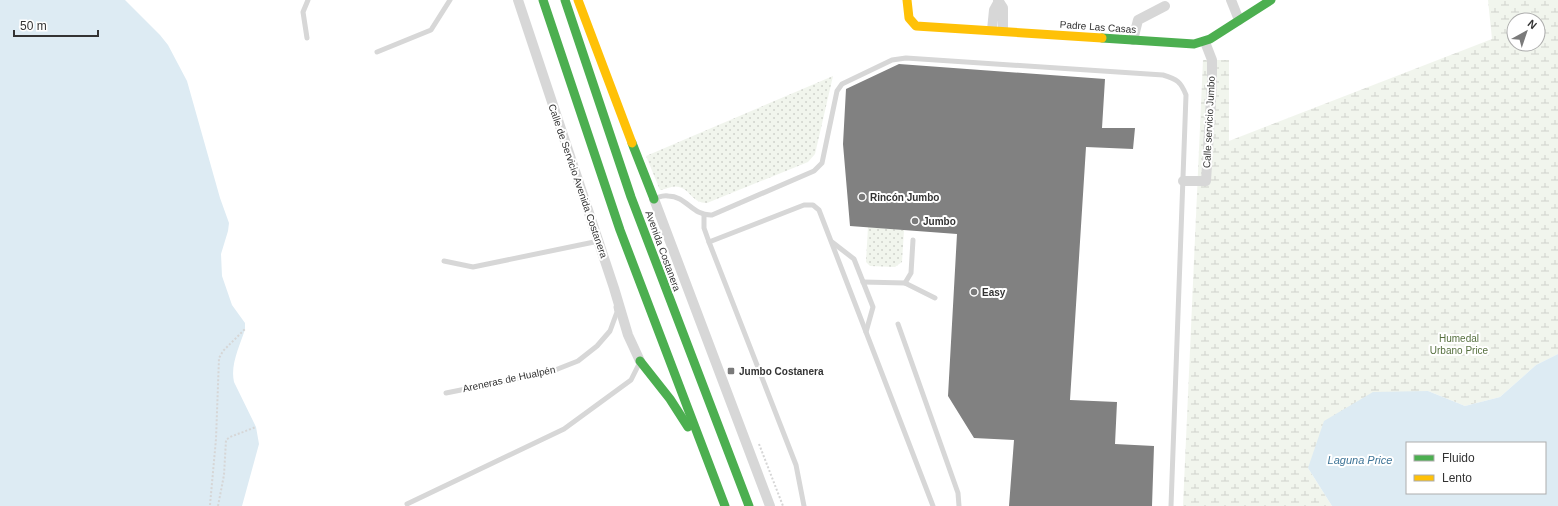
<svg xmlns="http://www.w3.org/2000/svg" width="1558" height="506" viewBox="0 0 1558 506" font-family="Arial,sans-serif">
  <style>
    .grass { fill: url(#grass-dots) }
    .wetland { fill: url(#wetland-marsh); fill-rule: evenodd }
    .water { fill: #ddebf3; fill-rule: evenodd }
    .building { fill: #818181 }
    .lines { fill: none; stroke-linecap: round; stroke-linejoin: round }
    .path { stroke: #d6d6d6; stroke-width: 2; stroke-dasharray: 2 2; stroke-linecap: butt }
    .lane { stroke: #d7d7d7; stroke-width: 5 }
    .street { stroke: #d7d7d7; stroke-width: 10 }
    .fast { stroke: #4caf50; stroke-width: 9 }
    .slow { stroke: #ffc107; stroke-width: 9 }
    .poi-dot { fill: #7a7a7a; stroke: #fff; stroke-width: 1.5 }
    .labels { text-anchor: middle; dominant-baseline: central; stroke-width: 4; stroke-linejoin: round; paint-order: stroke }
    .street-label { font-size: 10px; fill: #333; stroke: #fff }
    .poi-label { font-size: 10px; font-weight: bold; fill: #333; stroke: #fff; text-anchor: start }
    .park-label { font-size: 10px; fill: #56703f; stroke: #fff }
    .water-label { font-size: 11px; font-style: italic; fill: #3f7597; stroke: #fff }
  </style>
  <defs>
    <pattern id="grass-dots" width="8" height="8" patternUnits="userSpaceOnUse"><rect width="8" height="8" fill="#f1f5ed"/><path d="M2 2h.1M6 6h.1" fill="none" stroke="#cfd2cc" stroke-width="1.8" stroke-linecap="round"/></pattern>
    <pattern id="wetland-marsh" width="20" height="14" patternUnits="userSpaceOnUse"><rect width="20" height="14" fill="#f1f5ed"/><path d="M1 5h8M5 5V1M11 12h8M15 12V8" fill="none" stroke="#cfd2cc"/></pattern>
  </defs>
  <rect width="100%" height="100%" fill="#fff"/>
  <!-- grass -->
  <g class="grass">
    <path d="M833,76L815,154L808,162L707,203C692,203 691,190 679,187C673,185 666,189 660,190L646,156Z"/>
    <path d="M868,227L904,230L902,262L895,267L870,266L866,262Z"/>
  </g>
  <!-- wetland -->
  <path class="wetland" d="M1488,0H1558V354L1536,365L1500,397L1465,406L1428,391L1308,468L1332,506H1183L1203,60H1229V141L1492,39ZM1514,20H1538V44H1514Z"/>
  <!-- water -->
  <g class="water">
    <path d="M0,0H125L160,35L168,45L187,81L220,198L229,223L228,231L221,254L222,276L232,305L245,323V329C240,346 230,364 234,382L256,427L259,444L242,506H0Z"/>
    <path d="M1558,354V506H1332L1308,468L1324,421L1373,392L1428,391L1465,406L1500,397L1536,365ZM1407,443H1545V493H1407Z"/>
  </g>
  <!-- building -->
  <path class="building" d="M899,64L1105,79L1102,128H1135L1133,149L1086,147L1070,400L1117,402L1115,444L1154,446L1152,506H1009L1014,440L974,438L948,396L957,234L850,226L843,144L846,89Z"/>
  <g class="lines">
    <!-- path -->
    <g class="path">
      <path d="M759,444L783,506"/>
      <path d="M210,505L216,439L219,358L223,351L245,329"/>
      <path d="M218,506L224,475L226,440L230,437L256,427"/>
    </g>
    <!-- lane -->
    <g class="lane">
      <path d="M307,38L303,12L308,0"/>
      <path d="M377,52L431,30L450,0"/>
      <path d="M655,198C659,197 664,195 668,196C687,196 692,216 712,215L814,171L822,163L837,91L842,84L892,60L906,58L1163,75C1177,79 1181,82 1186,95L1171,506"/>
      <path d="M704,215V228L709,242L796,465L804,506"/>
      <path d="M709,242L804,205H813L819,210L933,506"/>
      <path d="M832,242L854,259L873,307L866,332"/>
      <path d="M444,261L473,267L599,241"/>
      <path d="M863,282L905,283L935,298"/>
      <path d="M905,283L911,273L913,240"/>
      <path d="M898,324L958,493L959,506"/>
      <path d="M446,393L550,372L578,361L597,346L610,331L617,312L616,307"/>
      <path d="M407,504L564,429L631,380L639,364"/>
    </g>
    <!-- street -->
    <g class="street">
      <path d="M518,0L614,288L628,335L640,361"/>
      <path d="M998,0L1003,8V31"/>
      <path d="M1231,0L1239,20"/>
      <path d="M992,30L994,10L999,1"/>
      <path d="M1133,40L1138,20L1165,6"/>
      <path d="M1183,181H1206L1212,83V60L1205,42"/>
      <path d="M654,199L770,506"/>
    </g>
    <!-- fast -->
    <g class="fast">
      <path d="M543,0L620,230L725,506"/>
      <path d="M565,0L631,197L749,506"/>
      <path d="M1102,38L1194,44L1210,39L1271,0"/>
      <path d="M632,143L654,199"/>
      <path d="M640,361L670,399L688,427"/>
    </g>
    <!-- slow -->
    <g class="slow">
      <path d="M578,0L632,143"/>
      <path d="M907,0L909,18L916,26L1102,38"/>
    </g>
  </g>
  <!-- markers -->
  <g class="poi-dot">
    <circle cx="862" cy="197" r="4"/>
    <circle cx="915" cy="221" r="4"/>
    <circle cx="974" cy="292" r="4"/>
    <rect x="727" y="367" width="8" height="8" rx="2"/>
  </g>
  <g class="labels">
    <!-- street labels -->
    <g class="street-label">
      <text transform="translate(1098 27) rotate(4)">Padre Las Casas</text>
      <text transform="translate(1209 122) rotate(-87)">Calle servicio Jumbo</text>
      <text transform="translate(578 181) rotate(71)">Calle de Servicio Avenida Costanera</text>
      <text transform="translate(663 251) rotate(70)">Avenida Costanera</text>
      <text transform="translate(509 379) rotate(-12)">Areneras de Hualpén</text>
    </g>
    <!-- poi labels -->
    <g class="poi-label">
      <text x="870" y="197">Rincón Jumbo</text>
      <text x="923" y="221">Jumbo</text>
      <text x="982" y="292">Easy</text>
      <text x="739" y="371">Jumbo Costanera</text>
    </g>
    <!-- park labels -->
    <g class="park-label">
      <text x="1459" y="338">Humedal<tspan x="1459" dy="12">Urbano Price</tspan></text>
    </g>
    <!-- water labels -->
    <g class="water-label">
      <text x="1360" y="460">Laguna Price</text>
    </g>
  </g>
  <!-- legend -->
  <rect x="1406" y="442" width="140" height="52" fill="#ffffff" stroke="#adadad"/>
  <rect x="1414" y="455" width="20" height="6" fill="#4caf50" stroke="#adadad"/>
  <text x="1442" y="462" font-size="12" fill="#333333">Fluido</text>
  <rect x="1414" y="475" width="20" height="6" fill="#ffc107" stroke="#adadad"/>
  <text x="1442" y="482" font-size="12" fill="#333333">Lento</text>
  <!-- north arrow -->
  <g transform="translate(1526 32) rotate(40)"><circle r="19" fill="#ffffff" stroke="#adadad"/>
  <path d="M0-3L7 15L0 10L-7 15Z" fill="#7a7a7a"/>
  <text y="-6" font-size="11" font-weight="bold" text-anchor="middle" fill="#333333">N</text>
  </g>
  <!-- scale -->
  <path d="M14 30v6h84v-6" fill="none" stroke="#333333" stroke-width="2"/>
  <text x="20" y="30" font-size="12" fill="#333333" stroke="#ffffff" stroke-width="3" paint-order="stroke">50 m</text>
</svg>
